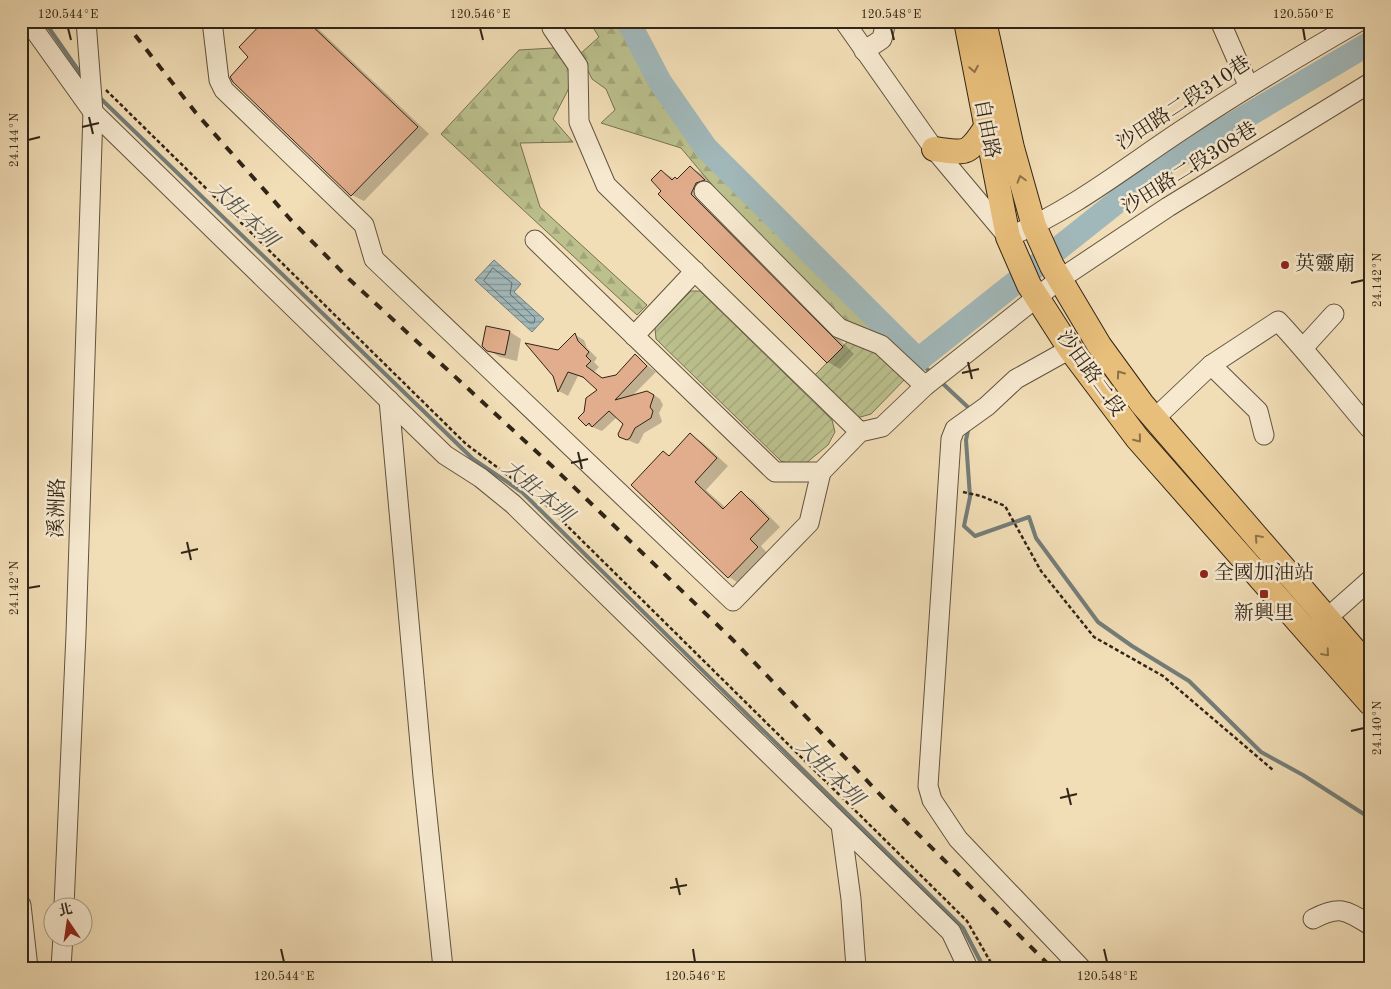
<svg xmlns="http://www.w3.org/2000/svg" width="1391" height="989" viewBox="0 0 1391 989" font-family="'Old Standard TT','Noto Serif TC',serif">
  <style>
    .forest { fill: url(#forest-firs); stroke: #767252 }
    .garden { fill: url(#garden-furrows); stroke: #767252 }
    .water { fill: url(#water-rules); stroke: #747d79 }
    .shadow { fill: #0003 }
    .lines { fill: none; stroke-linecap: round; stroke-linejoin: round }
    .shore { stroke: #696e68; stroke-width: 1 }
    .stream { stroke: #747d79; stroke-width: 4 }
    .river { stroke: #a1b8ba; stroke-width: 24 }
    .building { fill: #e2ad8c; stroke: #312517 }
    .minor-casing { stroke: #61533f; stroke-width: 21 }
    .major-casing { stroke: #312517; stroke-width: 26 }
    .path { stroke: #312517; stroke-width: 2.5; stroke-dasharray: 4 2.5; stroke-linecap: butt }
    .minor { stroke: #f6e9d0; stroke-width: 19 }
    .major { stroke: #e8be7b; stroke-width: 24 }
    .rail { stroke: #312517; stroke-width: 4; stroke-dasharray: 9 9; stroke-linecap: butt }
    .oneway { stroke: #8c7249 }
    .ticks { fill: none; stroke: #312517; stroke-width: 2 }
    .poi-dot { fill: #8f2418; stroke: #f6e9d0; stroke-width: 2 }
    .labels { text-anchor: middle; dominant-baseline: central; stroke-width: 5; stroke-linejoin: round; paint-order: stroke }
    .street-label { font-size: 20px; fill: #312517; stroke: #f6e9d0 }
    .poi-label { font-size: 20px; fill: #312517; stroke: #f6e9d0; text-anchor: start }
    .water-label { font-size: 21px; font-style: italic; fill: #535148; stroke: #f6e9d0 }
    .neatline { fill: none; stroke: #312517; stroke-width: 2 }
    .ticks-label { font-size: 12px; text-anchor: middle; fill: #312517 }
  </style>
  <defs>
    <pattern id="forest-firs" width="22" height="20" patternUnits="userSpaceOnUse" patternTransform="scale(1.25)"><rect width="22" height="20" fill="#bbc08d"/><path d="M5 1l3.5 6h-7zM16 11l3.5 6h-7z" fill="#a1a579"/></pattern>
    <pattern id="garden-furrows" width="10" height="10" patternUnits="userSpaceOnUse" patternTransform="scale(1.25)"><rect width="10" height="10" fill="#bbc08d"/><path d="M-1 1l2-2M0 10L10 0M9 11l2-2" fill="none" stroke="#a1a579"/></pattern>
    <pattern id="water-rules" width="6" height="5" patternUnits="userSpaceOnUse" patternTransform="scale(1.25)"><rect width="6" height="5" fill="#a1b8ba"/><path d="M0 2.5h6" fill="none" stroke="#849596"/></pattern>
  </defs>
  <rect width="100%" height="100%" fill="#f1ddb6"/>
  <filter id="stains"><feTurbulence type="fractalNoise" baseFrequency=".004" numOctaves="4"/><feColorMatrix values="0 0 0 0 .2 0 0 0 0 .09 0 0 0 0 .02 0 0 0 .5 -.17"/></filter>
  <radialGradient id="worn" r=".72"><stop offset=".6" stop-color="#630" stop-opacity="0"/><stop offset="1" stop-color="#630" stop-opacity=".3"/></radialGradient>
  <!-- forest -->
  <g class="forest">
    <path d="M589,21H624L646,64L688,127L870,308L873,337L847,327L718,192L681,148L601,123L615,110L606,89L592,79L580,54L599,37Z"/>
    <path d="M553,48L574,67L568,90L553,119L573,142L520,143L540,207L647,305L637,315L441,134L519,50Z"/>
  </g>
  <!-- garden -->
  <g class="garden">
    <path d="M691,291H700L832,420L835,432L828,445L805,464L795,465L781,461L656,339L655,328Z"/>
    <path d="M859,330L907,377L871,414L857,418L814,376Z"/>
  </g>
  <!-- water -->
  <path class="water" d="M494,260L521,284L514,292L544,319L532,332L475,280Z"/>
  <!-- shadow -->
  <g class="shadow">
    <path d="M266,21H310L429,134L364,201L352,195L250,56Z"/>
    <path d="M691,168L702,174L715,187L708,190L702,201L854,354L840,369L828,362L663,191L661,171L678,181Z"/>
    <path d="M510,332L521,339L517,361L500,357L488,350Z"/>
    <path d="M575,335L584,340L587,348L597,358L594,362L599,367L594,372L604,379L616,376L635,356L656,372L632,396L651,393L660,399L663,405L659,413L662,421L661,423L644,433L639,443L637,444L620,437L625,424L617,417L602,431L587,425L585,412L599,390L588,380L578,376L568,396L559,391L554,375L558,351Z"/>
    <path d="M690,435L702,442L728,466L706,490L726,508L741,493L753,500L780,527L761,546L769,555L740,584L729,577L670,457Z"/>
  </g>
  <g class="lines">
    <!-- shore -->
    <path class="shore" d="M493,268L512,283L510,294L535,318L534,323H530L484,281Z"/>
    <!-- stream -->
    <g class="stream">
      <path d="M44,21L83,77"/>
      <path d="M98,96L473,459L522,492L963,928L984,968"/>
      <path d="M918,360L931,373"/>
      <path d="M940,381L971,410"/>
      <path d="M969,426L966,440L970,497L964,526L975,536L1029,517L1036,538L1098,622L1132,646L1189,681L1261,752L1303,775L1370,818"/>
    </g>
    <!-- river -->
    <path class="river" d="M628,21L660,82L706,148L918,360L1162,166L1370,43"/>
  </g>
  <!-- building -->
  <g class="building">
    <path d="M264,21H307L418,127L351,196L233,82L230,77L248,57L239,47Z"/>
    <path d="M690,166L705,180L696,183L691,194L843,347L827,363L658,194L661,191L651,180L661,170L672,180L675,177L677,179Z"/>
    <path d="M486,326L510,331L505,355L487,351L482,346Z"/>
    <path d="M575,333L578,341L589,352L586,356L591,361L586,366L602,378L616,375L635,354L647,366L615,400L647,391L654,395L650,407L653,411L651,418L635,428L630,438L627,440L619,437L618,434L623,424L609,411L592,427L589,423L586,426L578,418L584,412L586,398L597,390L583,377L568,372L558,392L553,376L525,343L558,350Z"/>
    <path d="M690,433L717,458L695,482L723,509L741,491L769,519L750,539L758,547L728,578L631,485L663,451L669,456Z"/>
  </g>
  <g class="lines">
    <!-- minor casing -->
    <g class="minor-casing">
      <g id="minor">
        <path d="M28,21L93,112L445,455L481,478L513,504L951,932L968,968"/>
        <path d="M212,21L219,80L224,90L364,225L374,259L733,601L809,523L821,472"/>
        <path d="M844,21L934,149L1008,237C1073,210 1127,166 1185,128C1242,90 1301,55 1360,21"/>
        <path d="M1220,21L1249,87"/>
        <path d="M552,28L578,66L579,122L606,185L860,432"/>
        <path d="M864,51L882,39L886,21"/>
        <path d="M704,191L839,328L881,345L925,386"/>
        <path d="M535,240L775,472H821L860,432L882,427L925,386L1060,279L1168,207L1370,83"/>
        <path d="M634,336L695,271"/>
        <path d="M1303,348L1334,314"/>
        <path d="M1070,349L1016,379L987,406L955,429L951,439L928,786L932,800L958,839L1081,968"/>
        <path d="M1211,365L1258,411L1264,435"/>
        <path d="M389,400L423,777L443,968"/>
        <path d="M1154,419L1211,365L1278,321C1310,355 1339,393 1370,429"/>
        <path d="M1318,626L1370,580"/>
        <path d="M841,825L851,899L856,968"/>
        <path d="M21,905L28,968"/>
        <path d="M64,906L76,634L93,112L86,21"/>
        <path d="M1313,919C1340,905 1346,910 1370,925"/>
        <path d="M61,968L63,936"/>
      </g>
    </g>
    <!-- major casing -->
    <g class="major-casing">
      <g id="major">
        <path d="M966,21L1008,237L1029,285L1070,349L1137,438L1370,703"/>
        <path d="M984,21L1012,148L1034,226L1052,266L1099,345L1142,404L1370,668"/>
        <path d="M934,149C966,153 967,156 985,129"/>
      </g>
    </g>
    <!-- path -->
    <g class="path">
      <path d="M106,90L466,444L541,500L967,921L994,968"/>
      <path d="M963,492L981,496L1005,506L1041,571L1094,637L1163,676L1273,770"/>
    </g>
    <!-- minor -->
    <use href="#minor" class="minor"/>
    <!-- major -->
    <use href="#major" class="major"/>
    <!-- rail -->
    <path class="rail" d="M124,21L196,113L290,219L349,279L552,466L732,639L913,829L1052,968"/>
  </g>
  <!-- one-way arrows -->
  <defs><path id="oneway-chevron" d="M-2-3.5L2.5 0L-2 3.5" fill="none" stroke-width="1.6" stroke-linecap="round" stroke-linejoin="round" transform="scale(1.25)"/></defs>
  <g class="oneway">
    <use href="#oneway-chevron" transform="translate(974 69) rotate(80)"/>
    <use href="#oneway-chevron" transform="translate(1021 179) rotate(-106)"/>
    <use href="#oneway-chevron" transform="translate(1120 374) rotate(-126)"/>
    <use href="#oneway-chevron" transform="translate(1138 439) rotate(51)"/>
    <use href="#oneway-chevron" transform="translate(1258 538) rotate(-131)"/>
    <use href="#oneway-chevron" transform="translate(1326 653) rotate(49)"/>
  </g>
  <!-- ticks -->
  <path class="ticks" d="M68,28L71,40M480,28L483,40M891,28L894,40M1303,28L1305,40M89,117L93,134M82,127L99,123M28,140L40,137M1351,283L1364,280M968,362L972,379M962,373L979,369M578,452L582,469M571,463L588,459M187,542L191,560M181,553L198,549M28,588L40,586M1351,731L1364,728M1067,788L1071,805M1060,798L1077,794M676,878L680,895M670,888L687,885M281,949L284,962M693,949L695,962M1104,949L1107,962"/>
  <!-- markers -->
  <g class="poi-dot">
    <circle cx="1285" cy="265" r="5"/>
    <circle cx="1204" cy="574" r="5"/>
    <rect x="1259" y="589" width="10" height="10" rx="2.5"/>
  </g>
  <g class="labels">
    <!-- street labels -->
    <g class="street-label">
      <text transform="translate(1184 104) rotate(-33)">沙田路二段310巷</text>
      <text transform="translate(986 129) rotate(79)">自由路</text>
      <text transform="translate(1190 169) rotate(-32)">沙田路二段308巷</text>
      <text transform="translate(1090 374) rotate(54)">沙田路二段</text>
      <text transform="translate(58 508) rotate(-88)">溪洲路</text>
    </g>
    <!-- poi labels -->
    <g class="poi-label">
      <text x="1295" y="265">英靈廟</text>
      <text x="1214" y="574">全國加油站</text>
      <text x="1264" y="614" text-anchor="middle">新興里</text>
    </g>
    <!-- water labels -->
    <g class="water-label">
      <text transform="translate(243 215) rotate(44)">大肚本圳</text>
      <text transform="translate(537 492) rotate(40)">大肚本圳</text>
      <text transform="translate(829 773) rotate(45)">大肚本圳</text>
    </g>
  </g>
  <!-- margin -->
  <rect width="1391" height="989" fill="none" stroke="#f1ddb6" stroke-width="55"/>
  <!-- north arrow -->
  <g transform="translate(68 922) rotate(347)"><circle r="24" fill="#f6e9d0" stroke="#a79b86"/>
  <path d="M0-4L9 19L0 12L-9 19Z" fill="#8f2418"/>
  <text y="-8" font-size="14" font-weight="bold" text-anchor="middle" fill="#312517">北</text>
  </g>
  <rect x="28" y="28" width="1336" height="934" class="neatline"/>
  <g class="ticks-label">
    <text x="68" y="18">120.544°E</text>
    <text x="480" y="18">120.546°E</text>
    <text x="891" y="18">120.548°E</text>
    <text x="1303" y="18">120.550°E</text>
    <text transform="translate(14 140) rotate(-90)" y="4">24.144°N</text>
    <text transform="translate(1377 280) rotate(-90)" y="4">24.142°N</text>
    <text transform="translate(14 588) rotate(-90)" y="4">24.142°N</text>
    <text transform="translate(1377 728) rotate(-90)" y="4">24.140°N</text>
    <text x="284" y="980">120.544°E</text>
    <text x="695" y="980">120.546°E</text>
    <text x="1107" y="980">120.548°E</text>
  </g>
  <rect width="100%" height="100%" filter="url(#stains)"/>
  <rect width="100%" height="100%" fill="url(#worn)"/>
</svg>
